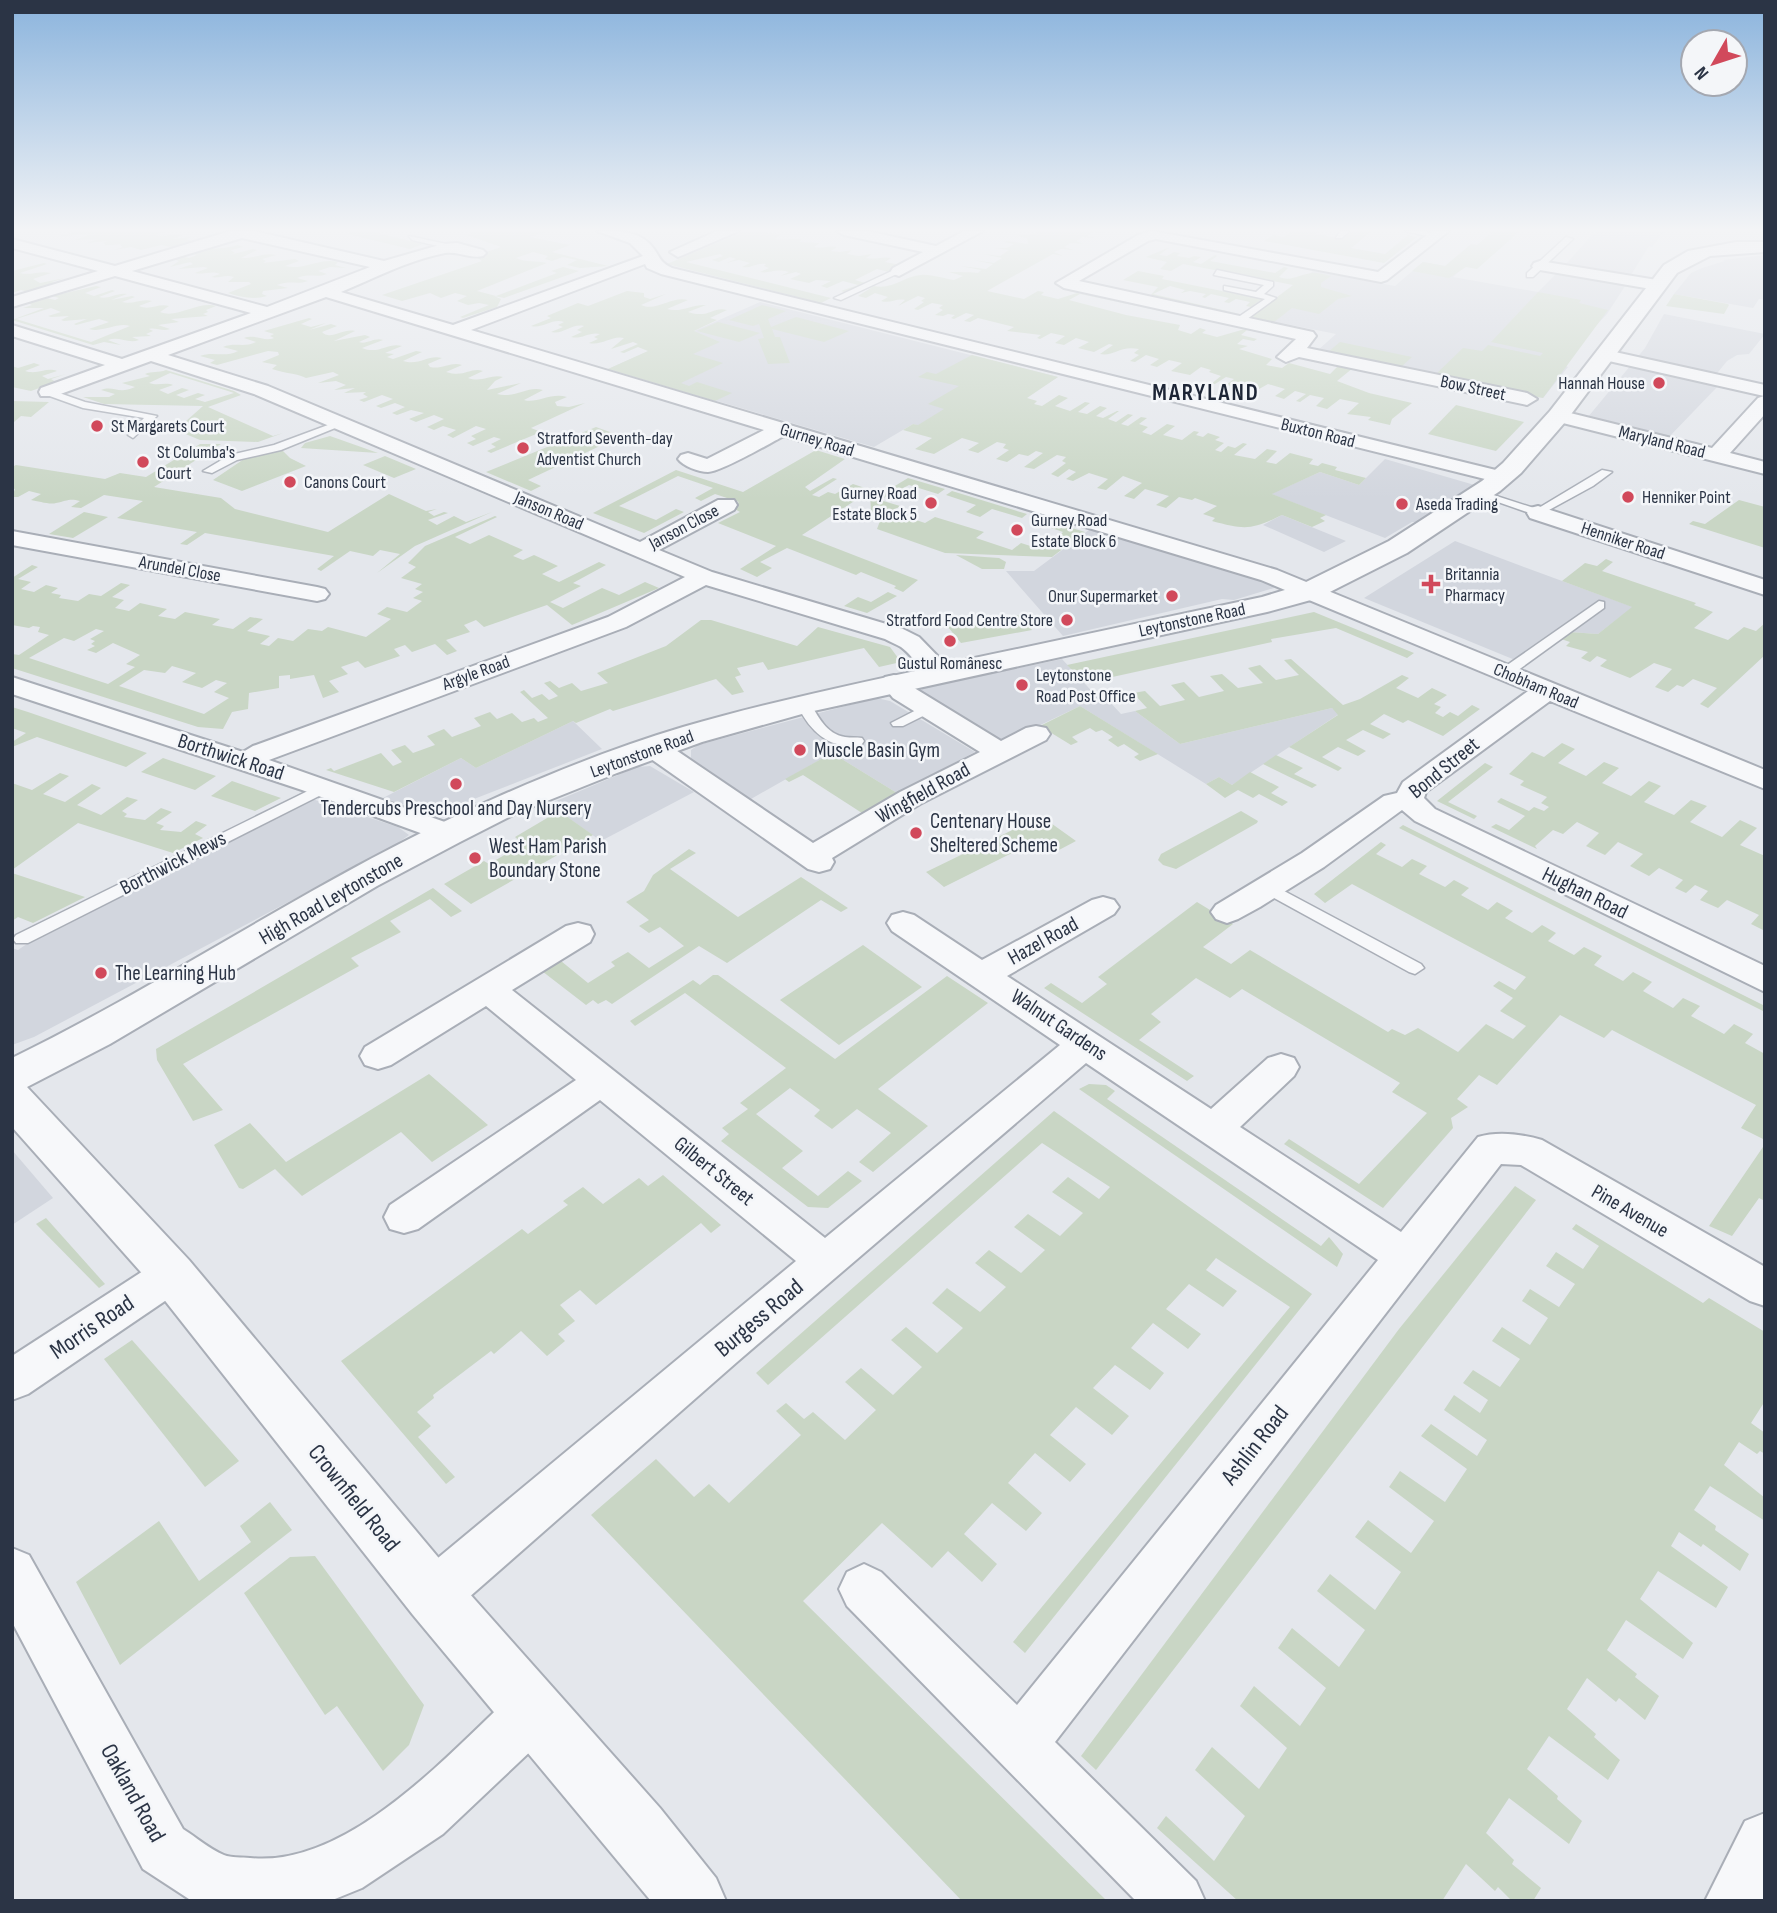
<svg xmlns="http://www.w3.org/2000/svg" width="1777" height="1913" viewBox="0 0 1777 1913" font-family="'Sofia Sans Condensed',sans-serif">
  <style>
    .built { fill: #d2d6de }
    .green { fill: #c9d6c5; fill-rule: evenodd }
    .lines { fill: none; stroke-linecap: round; stroke-linejoin: round }
    .service-casing { stroke: #a9aeb7; stroke-width: 3 }
    .minor-casing { stroke: #a9aeb7; stroke-width: 4 }
    .tertiary-casing { stroke: #a9aeb7; stroke-width: 4 }
    .service { fill: #f7f8fa; fill-rule: evenodd }
    .minor { fill: #f7f8fa; fill-rule: evenodd }
    .tertiary { fill: #f7f8fa; fill-rule: evenodd }
    .poi-dot { fill: #d1495b; stroke: #f4f6f9; stroke-width: 2.5 }
    .labels { text-anchor: middle; dominant-baseline: central; stroke-width: 5; stroke-linejoin: round; paint-order: stroke }
    .far-poi-label { font-size: 18px; fill: #2b3445; stroke: #f4f6f9; text-anchor: start }
    .far-street-label { font-size: 18px; fill: #2b3445; stroke: #f4f6f9 }
    .poi-label { font-size: 21px; fill: #2b3445; stroke: #f4f6f9; text-anchor: start }
    .street-label { font-size: 21px; fill: #2b3445; stroke: #f4f6f9 }
    .far-district-label { font-size: 23px; font-weight: bold; letter-spacing: 2px; fill: #1d2536; stroke: #f4f6f9 }
    .near-street-label { font-size: 24px; fill: #2b3445; stroke: #f4f6f9 }
  </style>
  <rect width="100%" height="100%" fill="#e4e7ec"/>
  <!-- built -->
  <g class="built">
    <path d="M1596,231H1664L1652,247L1649,246L1629,278L1565,265Z"/>
    <path d="M1765,255V300L1759,299L1753,308L1674,294L1691,273L1702,268L1725,261L1723,260Z"/>
    <path d="M1423,262L1462,269L1453,277L1538,292L1559,271L1627,283L1607,314L1590,332L1566,366L1568,367L1543,398L1317,351L1336,334L1251,317L1313,271L1395,286Z"/>
    <path d="M760,302L1058,377L961,437L913,424L874,447L608,369Z"/>
    <path d="M1664,314L1765,334L1749,354L1737,355L1727,361L1714,377L1718,386L1669,437L1588,417L1645,348Z"/>
    <path d="M1385,459L1478,486L1422,522H1412L1385,538L1271,494L1320,472L1359,485Z"/>
    <path d="M1282,515L1346,541L1324,552L1263,525Z"/>
    <path d="M1093,527L1270,581L1274,588L1234,600L1222,599L1063,636L1006,571H1034Z"/>
    <path d="M1455,541L1516,564L1633,607L1598,634L1569,632L1527,665L1364,598Z"/>
    <path d="M1062,659L1100,700L1107,699L1121,714L1135,711L1180,744L1332,708L1339,714L1232,785L1219,777L1206,784L1080,706L1032,729L1029,728L999,741L921,693L922,688Z"/>
    <path d="M876,698L890,701L975,752L897,793L832,753L751,799L691,758V750L698,745Z"/>
    <path d="M573,721L602,749L474,799L476,803L449,817L431,815L383,798L461,758L476,768Z"/>
    <path d="M650,766L694,792L601,841L549,804L637,767Z"/>
    <path d="M309,798L398,827L409,835L394,846L34,1037L12,1045V948L18,950L34,939Z"/>
    <path d="M12,1150L53,1198L12,1225Z"/>
  </g>
  <!-- green -->
  <g class="green">
    <path d="M70,231H153L150,233L167,231L156,235C166,238 174,232 183,235L173,239L192,237L186,239L192,241L172,247L161,245L141,250L131,247L114,250L123,247L120,245L122,244L100,246L106,245L103,243L107,241L87,243L98,239L75,240L92,234L60,236L71,233Z"/>
    <path d="M354,231H369L423,244L410,249L347,234Z"/>
    <path d="M476,231H548L530,237L570,245L552,252L608,266L580,268L567,265L577,260L563,257L552,261L545,259L548,256L533,252L516,258C526,263 536,260 547,263L477,291L496,296L557,273L551,271L563,267L579,271L504,298L494,296L501,299L497,307L463,318L460,317L489,305L479,303L468,305L457,301L467,296L455,293L441,298L430,293L402,301L382,295L482,261L475,256L501,247L467,235Z"/>
    <path d="M745,231L781,234L775,239C785,241 793,237 802,240L799,242L820,243L814,247C823,249 829,245 837,247L831,251L840,252L852,250L847,254L859,256L872,254L866,258C876,260 883,256 891,258L885,262L901,265L889,272L877,269L855,280L865,283L844,292L841,291L858,285L843,281L827,288L821,286L831,281L816,280L809,283L790,279L801,274L796,272L780,276L789,272C774,268 770,274 760,272L769,268L764,266L766,264C757,262 750,269 742,267L750,263L739,260L726,263L736,259L730,257L719,262L712,260L723,256L720,254L686,262L831,298L821,303L667,264Z"/>
    <path d="M1034,231H1099L1106,233L1093,232L1087,236L1096,238L1083,237L1076,241L1084,244L1071,243L1064,247L1074,250L1061,249L1054,252L1063,256L1053,254L987,291L1024,299L1038,291L1044,292L1041,295L1058,299L1077,293L1237,327L1080,294L1069,300L1126,315L1180,325L1178,330L1191,334L1200,328L1206,330L1202,333L1217,337L1245,329L1265,333L1247,330L1241,335L1257,339L1254,341L1243,339L1237,344L1248,346L1239,349L1272,359L1266,365L1282,368L1289,363L1330,374L1339,365L1353,368L1337,381L1369,393L1412,403L1392,419L1390,425L1368,420L1371,417L1347,414L1359,403L1340,399L1327,409L1316,406L1324,398L1310,395L1300,402L1296,401L1306,394L1295,391L1284,399L1275,396L1285,389L1268,384L1252,393L1245,392L1255,384L1245,382L1237,387L1226,385L1234,379L1226,377L1215,384H1211L1221,376L1209,372L1211,370L1201,367L1190,375L1171,371L1182,363L1169,360L1157,367L1150,365L1159,359L1146,355L1135,362L1130,361L1139,355L1134,353L1139,349C1119,345 1114,357 1100,354L1113,345L1109,344L1094,352L1078,348L1089,342L1076,338L1064,345L1055,343L1065,336L1051,333L1040,339L1037,338L1041,335L1007,331L1014,327L978,318L970,322L964,321L974,315L966,313L954,319L951,318L955,315L948,314L943,316L935,315L943,310L939,308L943,305L932,303L918,310L914,309L924,302L921,301L925,298L918,296L898,306L905,300C896,298 890,304 881,301L888,297L875,293L866,298L858,296L874,286C893,290 904,276 921,275C931,274 945,279 954,280L963,276L949,272C952,272 975,272 978,273L981,270L960,266L986,269L993,264L973,260L994,263L1002,258L983,254L1000,256L1009,250L995,248H1007L1014,244L1004,242L1007,241L1028,244L1027,238L1016,236L1039,233Z"/>
    <path d="M1292,231H1319L1317,234L1339,238L1349,231H1372L1351,248L1385,254L1408,235L1417,237L1384,263L1264,241L1273,235L1284,237Z"/>
    <path d="M1487,231H1520L1477,269L1466,267L1449,278L1412,271L1423,262L1445,266L1471,244L1477,245L1491,233Z"/>
    <path d="M238,245L243,247L231,250L235,253L229,255L253,249L257,250L241,258C253,259 264,252 276,255L262,259L266,261L263,263L295,259L299,261L285,266C303,271 320,257 338,262L335,265L346,268L330,267L318,271L327,274C317,278 309,273 297,278L308,281C297,285 290,280 277,285L288,288L263,291L262,294L267,296C254,300 241,297 228,293L251,284L249,282H228L234,277C225,274 219,279 211,277L220,274C211,270 204,275 195,273L208,268L204,267L178,269L193,264L190,262L170,267L179,261L173,259L157,263L181,256L189,258L197,255L190,253C207,247 222,250 238,245Z"/>
    <path d="M1170,247L1159,255L1167,256L1174,252L1180,253L1177,256L1189,258L1194,256L1201,257L1193,262L1201,264L1215,255L1217,256L1210,261L1275,273L1284,267L1288,268L1279,277C1292,282 1300,274 1312,273C1317,272 1325,275 1331,276L1321,283V287L1352,296L1338,299L1319,314L1292,308L1274,322L1251,317L1293,285L1183,264L1171,271L1160,269L1167,262L1146,257Z"/>
    <path d="M44,263L47,264L20,273C31,276 40,270 51,273L33,279L40,283L65,278L52,282L56,284L28,292L21,290L12,293V271Z"/>
    <path d="M1138,271L1164,276L1162,279L1262,299L1251,307L1246,306L1250,302L1236,299L1229,303L1224,302L1229,298L1211,294L1205,298L1202,297L1206,294L1190,291L1181,293L1185,290L1170,286L1153,294L1240,314L1150,296L1158,287L1123,280Z"/>
    <path d="M96,286L101,287L85,293L94,296L112,290L115,291L99,297C108,300 117,292 127,294L111,300L132,296L135,297L122,302C133,305 141,298 152,301L139,306C150,311 158,303 169,306L160,312C177,319 198,301 216,306L206,310L208,312L203,314L208,316L171,319L179,322L158,325L170,329C162,332 156,327 149,329L153,331L146,334L151,336L132,337L139,340C128,344 119,336 108,340L121,345L104,342L93,345L12,320L44,308H23L32,305L28,303L47,298L55,300L59,298L52,296ZM51,308L61,312L48,316L51,317L69,316L61,320L64,321L87,319L74,324L76,325L99,319L109,322L89,329C103,333 117,322 130,326L91,342L16,319Z"/>
    <path d="M627,291L644,293V297L650,299L666,294L641,305C657,312 671,296 688,300L667,309C681,313 693,304 706,305L688,312C709,319 713,306 727,310L710,318L717,320L694,331L720,342L693,354L723,363L681,383L689,386L697,382L732,393L715,401L608,369L648,351L638,347L624,353L620,352L638,344L633,342L611,349L624,338C612,335 602,346 589,343L598,339L594,337L600,334C590,331 581,340 571,337L582,332L577,330L584,326C572,323 563,335 551,332L563,327L558,325L564,322C552,318 543,329 531,326L551,318L547,316L578,303L588,306Z"/>
    <path d="M1538,292L1581,300L1579,303L1608,310L1543,398L1435,375L1463,348L1482,351L1488,345L1540,356L1543,353L1491,342Z"/>
    <path d="M1674,294L1728,304L1729,305L1724,314L1666,306Z"/>
    <path d="M762,305L786,311L768,319L771,327L796,317L849,331L824,342L772,329L775,337H780L790,363L768,364L758,339L764,338L759,324L753,326L729,320Z"/>
    <path d="M309,318L312,319L301,324L311,327L326,323L309,330L331,324L337,326L322,332C330,341 343,328 355,331L334,341L365,335L370,337L359,342C367,345 374,337 383,340L362,348C379,355 388,342 402,346L385,353L394,354L387,357L393,359L416,351L422,352L403,361C420,366 428,354 442,358L428,364L430,367C442,370 451,361 462,365L446,372C465,378 470,367 483,371L468,378C482,383 491,374 503,377L495,381L487,390L521,383L497,394C514,399 528,385 543,390L524,400C537,404 551,392 567,397L555,402L557,406L569,407L585,403L531,428L541,432L491,453L487,451L496,447L491,444L501,439L494,437L473,446L467,443L476,439L471,436L486,429L476,426L453,438L447,435L456,430L443,426L434,430L427,427L444,419L434,415L416,422L409,419L424,413L411,410L397,415L392,413L405,407L395,403L381,408L376,406L393,399L382,395L364,402L359,400L368,397L363,394L366,392L344,393L355,388L334,390L346,385L336,381L318,383L339,375L333,372L306,378C297,373 286,374 272,369L277,365L262,362L279,355L278,352L268,351L217,365L210,363L215,360L200,356C213,351 225,358 238,351L223,347C235,342 244,348 256,342L244,338C257,334 264,342 274,338L270,336L274,334L264,331Z"/>
    <path d="M718,322L760,333L739,342L697,331Z"/>
    <path d="M1340,342L1412,357L1400,368L1327,353Z"/>
    <path d="M972,355L1058,377L1027,398L1037,401L1034,404L1042,406L1059,395L1068,398L1055,406L1070,411L1085,402L1090,403L1078,412L1087,414L1100,406L1107,408L1096,416L1103,418L1117,411H1119L1108,419L1116,422L1128,414L1133,415L1121,424L1128,426L1141,417L1147,418L1139,424L1148,427L1142,432L1151,435L1167,424L1175,426L1163,435L1182,440L1194,431L1199,432L1196,435L1203,437L1208,433L1220,437L1215,440L1224,443L1215,450L1221,452L1228,446L1235,448L1243,443L1247,444L1234,455L1255,459L1267,449L1277,451L1266,462L1276,464L1290,453L1313,459L1309,464L1318,466L1322,463L1337,467L1335,470L1366,478L1359,485L1320,472L1272,494L1326,515L1320,518L1325,521L1312,527L1282,515C1252,530 1245,530 1212,521L1215,518L1203,514L1217,506L1195,498L1192,500L1179,497L1166,508L1156,505L1169,496L1145,489L1134,499L1124,496L1142,483L1123,476L1106,490L1097,488L1108,479L1089,473L1073,481L1066,479L1076,472L1069,469L1058,477L1051,474L1066,463L1062,461L1066,457L1057,455L1034,469L1024,467L1043,453L1036,451L1028,456L1019,454L1007,462L996,459L1009,450L1003,448L1006,444L997,442L978,453L968,450L979,443L962,438L934,454L915,449L932,438L903,430L913,424L918,425L944,409L928,404L959,386L918,377L927,372L936,374Z"/>
    <path d="M34,363L40,365L25,371C38,375 46,367 57,371L42,376L48,379L66,374L51,379L56,382L31,391L12,387V366L18,368Z"/>
    <path d="M166,370L234,391L241,395L208,407L273,436L283,433L258,442L200,440L176,430L203,406L104,404L83,397H109L115,394L101,390C114,385 118,395 135,387L122,383L150,376L145,374C152,371 158,373 166,370ZM170,373L228,391L234,393L205,402L195,399L205,395L198,393L184,398L176,395L189,390L182,388L168,394L159,390L173,385C165,382 158,386 149,383Z"/>
    <path d="M12,401L49,402L31,417L21,416L14,422Z"/>
    <path d="M1456,405L1524,422L1496,451L1428,434Z"/>
    <path d="M596,427L621,436L528,480L541,486L531,491L486,472Z"/>
    <path d="M330,436L378,453L301,448L305,443Z"/>
    <path d="M200,444H221L154,487L221,498L235,509L328,532L389,494L426,511L437,509L428,512L434,516L444,512L448,513L428,520L437,525L454,516L466,522L492,512L415,546L377,573L400,554L380,550L373,556L350,551L321,571L317,569L334,556L205,533L187,545L180,544L197,532L117,518L143,501L104,495L81,508L71,507L80,501C69,498 67,501 56,503C50,505 38,501 31,500L41,494L29,491L18,497H12L15,489L12,488V467L16,465L105,479L120,473L146,477Z"/>
    <path d="M282,450L290,458L306,466L242,491L213,480L244,459Z"/>
    <path d="M816,450L845,459L805,487L810,491L833,478L837,479L812,495L819,497L828,492L835,494L853,484L865,488L851,498L856,500L802,535L918,580L903,592L894,588L896,586L861,572L856,575L787,548L760,562L772,568L757,577L740,569L776,546L718,523L740,512L731,507L739,502L715,494L701,501L695,498L713,488L678,476L619,506L656,520L676,509L684,512L644,533L593,513L676,470L743,492Z"/>
    <path d="M385,456L416,469L394,478L363,465Z"/>
    <path d="M908,478L945,489L938,494L909,485L880,500L900,506L892,512L925,523L935,517L984,532L976,538L1012,550L1021,543L1043,550L1063,532L1031,521L1036,517L1085,532L1052,557L945,553L877,529L883,513L871,512L870,492L876,489L885,492Z"/>
    <path d="M952,491L1027,514L1022,518L992,509L980,517L966,512L976,505L946,495Z"/>
    <path d="M1739,500L1765,507V548L1689,524L1693,521L1705,524Z"/>
    <path d="M84,512L108,517L73,538L49,534Z"/>
    <path d="M495,516L497,517L455,537L470,544L489,535L523,550L513,556L523,560L534,555L558,566L542,574L559,582L599,562L606,565L573,583L581,586L550,602L563,608L602,588L619,595L645,582L659,588L572,625L547,605L484,627L476,620L464,625L470,632L446,640L457,651L447,655L435,644L412,652L405,645L394,649L400,656L365,668L358,661L341,667L348,674L329,681L339,692L323,698L314,675L290,679V675L279,676V688L249,693L248,709L232,712L223,729L198,727L12,668V654L19,655L49,635L38,632L40,627L33,626L29,628L12,625V578L32,565L38,567L18,579L31,582L21,589L34,592L46,585L58,588L51,593L61,595L59,598L78,601L89,594L101,596L121,583L130,585L112,597L124,600L115,608L129,611L140,603L167,609L158,616L175,619L185,612L220,619L212,625L233,629L250,617L263,619L247,631L270,636L260,644L269,646L278,638L293,641L308,629L322,631L328,627L366,637L391,619L377,614L387,607L407,612L422,601L413,598L423,592L415,589L422,584L401,578L416,567L408,563L425,546ZM96,629L104,631L90,639L95,641L91,644L95,646L87,650L96,653L113,643L140,655L126,664L135,667L108,684L29,658L64,638L74,641ZM172,666L196,673L182,682L202,688L216,680L227,683L214,692L229,698L204,714L119,686L144,670L165,673Z"/>
    <path d="M956,555L999,558L1006,562L1004,569H982Z"/>
    <path d="M1606,559L1613,562L1602,571L1696,603L1694,605L1713,612L1694,628L1728,640L1744,627L1756,631L1765,623V655L1708,708L1700,704L1717,688L1693,679L1683,687L1677,685L1668,692L1655,687L1672,669L1654,663L1630,678L1600,666L1607,660L1597,656L1590,662L1581,658L1588,652L1566,646L1570,642L1561,639L1569,632L1598,634L1632,607L1562,581L1585,563L1597,566Z"/>
    <path d="M888,592L897,596L867,613L844,606L858,597L871,602Z"/>
    <path d="M1314,612L1414,653L1407,658L1336,628L1271,639L1272,642L1085,683L1067,665Z"/>
    <path d="M1020,615L1032,630L961,643L948,627Z"/>
    <path d="M701,620H711L797,646L818,627L890,647L901,662L879,667L864,648L768,670L763,662L737,668L741,675L735,677L744,692L732,695L716,679L613,711L610,709L576,723L573,721L476,768L461,758L394,792L326,770L331,768L334,771L381,753L393,766L402,762L391,750L405,745L413,753L435,745L427,736L444,729L452,737L481,726L474,718L490,712L497,719L512,713L522,722L534,718L538,722L548,718L520,692L524,690L532,698L542,694L549,700L558,696L544,683L550,681L559,688L572,683L581,691L608,683L597,673L666,646Z"/>
    <path d="M1291,659L1343,705L1360,699L1402,675L1409,678L1396,688L1418,698L1432,688L1447,695L1434,704L1441,707L1435,713L1443,717L1450,712L1458,716L1472,705L1480,709L1443,736L1408,720L1403,723L1384,714L1370,724L1391,734L1383,739L1363,730L1346,740L1366,751L1358,756L1338,747L1322,757L1342,768L1338,771L1289,747L1338,715L1332,708L1180,744L1135,711L1147,708L1133,693L1145,691L1160,706L1185,700L1171,685L1184,682L1199,697L1224,691L1210,676L1222,674L1238,688L1263,683L1248,668L1260,665L1276,680L1299,675L1284,660Z"/>
    <path d="M1080,706L1158,754L1140,761L1134,757L1139,754L1124,744L1118,747L1108,740L1113,737L1102,730L1096,732L1090,728L1072,737L1078,742L1071,745L1040,726Z"/>
    <path d="M12,707L28,712L147,753L126,767L37,737L12,747V742L26,733L12,728Z"/>
    <path d="M1562,743L1575,749L1558,763L1586,776L1604,762L1619,768L1602,783L1631,796L1649,781L1661,786L1644,802L1674,815L1691,800L1707,806L1690,822L1722,837L1740,820L1757,828L1740,845L1765,856V931L1751,924L1759,915L1727,900L1718,908L1700,900L1708,891L1695,885L1686,893L1675,888L1683,880L1659,868L1649,876L1630,866L1643,854L1618,842L1605,855L1586,846L1599,833L1577,822L1563,834L1553,830L1535,846L1537,849L1491,827L1496,824L1509,830L1525,816L1497,802L1501,798L1529,811L1534,807L1544,811L1549,807L1541,803L1547,797L1520,785L1524,781L1509,774L1532,752L1544,757Z"/>
    <path d="M832,753L897,793L862,813L803,775L789,782L785,779Z"/>
    <path d="M1276,755L1303,768L1294,774L1317,785L1312,788L1263,764Z"/>
    <path d="M163,758L216,776L195,790L141,772Z"/>
    <path d="M1485,763L1493,767L1448,802L1477,816L1474,819L1437,801Z"/>
    <path d="M1250,772L1279,787L1271,793L1288,802L1282,806L1259,794L1253,798L1238,790L1225,798L1206,784L1219,777L1232,785Z"/>
    <path d="M60,773L69,776L43,794L65,802L92,784L101,788L77,805L101,815L127,797L138,800L122,811L127,814L124,817L145,820L161,808L172,812L156,823L164,826L160,830L181,832L196,821L207,825L195,834L203,838L173,853L78,823L12,870V783L32,790Z"/>
    <path d="M232,781L281,798L255,811L211,796Z"/>
    <path d="M559,811L593,835L471,904L444,884L484,861L489,864L523,844L515,837Z"/>
    <path d="M1241,811L1258,821L1257,823L1176,869L1163,865L1158,860L1161,854Z"/>
    <path d="M1041,816L1076,841L1059,850L1042,838L944,887L926,872Z"/>
    <path d="M1403,825L1765,1006V1012L1399,828Z"/>
    <path d="M1381,842L1386,845L1376,854L1402,867L1412,859L1427,866L1419,874L1445,887L1454,880L1469,888L1461,895L1488,910L1497,902L1513,911L1505,918L1532,933L1542,925L1556,933L1548,941L1574,955L1584,947L1602,956L1594,965L1623,981L1633,972L1652,982L1643,991L1673,1008L1683,998L1700,1006L1691,1016L1724,1034L1734,1024L1753,1034L1745,1043L1765,1054V1140L1741,1128L1756,1105L1612,1030L1604,1038L1560,1015L1497,1085L1479,1075L1457,1099L1468,1107L1451,1118L1453,1128L1383,1208L1284,1144L1289,1139L1359,1184L1427,1113L1392,1092L1400,1083L1242,989L1230,998L1196,978L1151,1014L1161,1022L1139,1040L1194,1076L1187,1081L1044,988L1051,983L1082,1003L1107,984L1098,977L1197,902L1233,924L1203,947L1231,964L1250,950L1388,1032L1392,1029L1405,1035L1418,1028L1458,1052L1486,1024L1513,1039L1526,1026L1500,1011L1513,998L1493,986L1499,981L1515,990L1526,977L1352,884L1325,903L1314,894Z"/>
    <path d="M689,849L696,853L670,869L738,917L801,877L848,908L841,912L821,900L727,963L699,946L612,1004L606,1000L598,1004L593,1000L586,1005L538,968L584,939L589,944L561,961L588,983L615,966L611,962L628,952L649,968L684,946L660,927L649,933L639,926L649,920L626,902L644,891L653,875Z"/>
    <path d="M12,873L85,897L33,923L18,917L12,921Z"/>
    <path d="M433,888L462,911L451,917L430,899L390,921L401,932L351,958L359,966L183,1064L223,1110L193,1121L157,1060L156,1049Z"/>
    <path d="M863,945L922,987L839,1045L780,1000Z"/>
    <path d="M713,975H718L835,1059L947,976L988,1003L878,1089L928,1126L873,1172L859,1162L891,1133L857,1109L832,1129L814,1116L820,1110L790,1088L756,1114L803,1151L782,1168L818,1196L848,1171L862,1181L828,1208L808,1207L721,1141L729,1134L722,1128L748,1109L740,1103L786,1068L685,993L635,1026L630,1021L693,980L700,985Z"/>
    <path d="M429,1074L488,1125L432,1162L401,1132L302,1196L275,1169L243,1189L239,1188L214,1145L250,1123L286,1162Z"/>
    <path d="M1089,1084L1106,1085L1115,1091L1107,1099L1321,1246L1329,1237L1343,1254L1337,1267L1079,1089Z"/>
    <path d="M1054,1111L1312,1294L1025,1653L1013,1642L1290,1307L1216,1258L1206,1270L1237,1291L1223,1307L1189,1284L1166,1309L1201,1334L1188,1349L1153,1323L1131,1348L1164,1373L1150,1390L1115,1365L1093,1388L1129,1416L1112,1435L1076,1407L1050,1435L1086,1464L1070,1482L1035,1453L1008,1483L1042,1513L1026,1531L992,1503L964,1534L997,1564L982,1582L948,1551L932,1568L882,1523L803,1601L1107,1901H962L591,1515L656,1459L694,1497L709,1484L729,1503L801,1435L776,1411L786,1403L804,1419L813,1412L845,1440L876,1410L845,1382L861,1368L893,1395L922,1367L891,1340L906,1327L937,1353L963,1328L932,1303L947,1288L980,1312L1006,1287L975,1263L989,1250L1021,1273L1045,1250L1014,1227L1028,1214L1060,1236L1083,1213L1052,1192L1068,1177L1099,1199L1110,1187L1042,1143L768,1385L756,1373Z"/>
    <path d="M1765,1144V1201L1759,1198L1732,1236L1709,1226Z"/>
    <path d="M663,1175L721,1225L711,1233L701,1223L596,1305L580,1290L560,1305L575,1321L558,1334L565,1341L547,1356L521,1331L494,1354L491,1351L433,1395L434,1398L417,1412L431,1426L418,1437L455,1477L446,1484L341,1361L522,1229L528,1234L568,1205L563,1201L583,1187L603,1204L639,1178L648,1186Z"/>
    <path d="M1515,1186L1536,1200L1096,1770L1081,1756L1399,1329Z"/>
    <path d="M46,1218L105,1284L99,1288L36,1224Z"/>
    <path d="M1576,1224L1703,1303L1709,1298L1765,1332V1401L1751,1423L1765,1433V1454L1760,1451L1757,1454L1739,1442L1724,1465L1765,1498V1521L1710,1486L1694,1510L1716,1526L1715,1530L1749,1554L1740,1571L1703,1544L1701,1547L1679,1532L1671,1546L1728,1587L1716,1608L1658,1571L1640,1599L1693,1643L1683,1659L1626,1620L1607,1650L1637,1674L1635,1677L1659,1696L1645,1720L1619,1698L1616,1702L1587,1678L1567,1709L1596,1734L1594,1737L1620,1760L1608,1780L1549,1736L1527,1769L1558,1796L1557,1799L1582,1821L1569,1844L1509,1798L1486,1833L1514,1860L1512,1864L1541,1888L1533,1901H1512L1498,1887L1495,1891L1466,1864L1442,1901H1238L1157,1828L1166,1816L1214,1861L1245,1816L1195,1770L1212,1747L1259,1789L1287,1748L1240,1706L1254,1686L1300,1726L1326,1688L1278,1648L1292,1628L1339,1667L1365,1630L1317,1591L1330,1574L1375,1610L1401,1572L1355,1537L1368,1520L1411,1553L1434,1521L1389,1487L1400,1471L1445,1502L1467,1469L1421,1436L1431,1424L1477,1456L1487,1440L1444,1410L1454,1395L1480,1413L1488,1400L1463,1383L1473,1370L1500,1387L1520,1359L1492,1341L1502,1327L1530,1345L1548,1318L1522,1301L1530,1289L1559,1307L1575,1284L1546,1266L1556,1252L1583,1269L1599,1246L1572,1229Z"/>
    <path d="M132,1340L239,1461L205,1487L104,1359Z"/>
    <path d="M270,1502L292,1530L120,1665L76,1582L159,1521L199,1581L251,1542L240,1526Z"/>
    <path d="M315,1556L424,1705L409,1745L383,1771L337,1706L325,1715L244,1593L290,1557Z"/>
  </g>
  <g class="lines">
    <!-- service casing -->
    <g class="service-casing">
      <g id="service">
        <path d="M1340,231H1349L1342,238H1336Z"/>
        <path d="M1405,231H1424L1440,236L1436,238Z"/>
        <path d="M409,236L451,245L455,247L451,249L412,240Z"/>
        <path d="M1566,237L1573,239L1533,277H1527V273Z"/>
        <path d="M896,269L903,271L841,300L834,298Z"/>
        <path d="M1217,270L1273,282V286L1264,294L1276,298L1243,322H1237V318L1265,299L1224,290V286L1256,292L1264,285L1214,275Z"/>
        <path d="M48,389L85,402L157,416L133,438L128,435L144,418L83,408L44,394V390Z"/>
        <path d="M336,422L345,424L281,450L237,460L212,473L203,471L230,455L274,445Z"/>
        <path d="M1602,470L1612,472L1593,486L1538,516L1475,494L1481,491L1537,509Z"/>
        <path d="M1599,601L1604,602V608L1510,676H1500V670Z"/>
        <path d="M804,700L809,701C818,716 826,734 845,737C851,738 856,737 862,738L864,741L862,744C831,752 809,731 797,704Z"/>
        <path d="M928,704L935,708L933,711L903,726H893L891,723Z"/>
        <path d="M324,783L329,785L332,788L329,791L28,943H16L13,939L16,935Z"/>
        <path d="M1271,884L1421,964L1424,968L1415,974L1409,972L1265,893L1263,889L1265,885Z"/>
      </g>
    </g>
    <!-- minor casing -->
    <g class="minor-casing">
      <g id="minor">
        <path d="M230,231H254L384,261L443,244L457,243L483,250L486,253L483,256C471,259 458,251 445,253C409,260 375,278 341,292L453,325L643,256L630,243L597,231C618,231 641,230 654,249C661,259 660,262 672,268L1508,473L1512,477L1508,481L1501,483L661,274L647,268L645,264L471,330L1277,570L1765,770V789L1550,701L1426,792L1424,798L1435,809L1765,966V992L1415,821L1402,810L1324,867L1260,907L1238,919L1227,923L1216,919L1211,912L1216,905L1302,853L1384,796L1397,793L1403,782L1528,691L1261,580L784,436C770,443 721,472 708,472C699,472 683,466 678,459L681,455L688,453L707,459L764,430L326,297L168,355L268,386L640,542L718,500H734L737,505L734,510L659,550L712,572L903,629L919,637L954,673L950,679C926,685 918,659 901,647C896,644 890,642 885,639L706,585L626,627L269,760L459,827L463,834L459,841L448,843L302,790L12,694V677L243,752L253,746L608,617L685,577L254,394L151,361L55,396H41L39,392L41,388L105,365L12,336V325L122,359L251,313L115,276L12,307V297L98,271L12,248V239L115,266ZM242,238L370,267L267,307L132,271Z"/>
        <path d="M717,231H739L683,255L678,257L670,252Z"/>
        <path d="M837,231H867L936,246L964,231H983L899,276L893,274L891,271L893,268L923,252L844,235Z"/>
        <path d="M1152,231L1378,272L1432,231H1449L1387,280L1381,282L1156,239L1148,241L1079,281L1313,332L1316,336L1307,348L1527,393L1537,399L1527,405L1299,357L1286,362L1277,357L1296,339L1064,288L1056,283L1138,235Z"/>
        <path d="M1540,261L1657,280L1665,285L1657,290L1534,269L1532,266L1534,263Z"/>
        <path d="M1606,350L1765,385V414L1730,453L1765,462V474L1551,420L1548,416L1558,410L1712,448L1758,398L1764,396L1600,359L1597,355L1600,351Z"/>
        <path d="M1538,506L1765,580V595L1530,518L1527,513L1530,508Z"/>
        <path d="M12,531L317,587L325,589L329,594L325,599L317,601L12,545Z"/>
        <path d="M894,675L903,677L911,686L1001,741L1026,728L1036,726L1046,728L1050,734L1046,740L920,804L832,858L834,862L830,869L819,872L808,869L644,754L640,748L644,742L654,740L664,742L813,843L900,792L980,752L893,698L881,683L885,677Z"/>
        <path d="M1103,897L1114,900L1119,907L1114,914L1007,976L1211,1109L1268,1058L1281,1054L1294,1058L1299,1067L1294,1076L1240,1127L1401,1232L1478,1137C1498,1131 1521,1134 1542,1140L1765,1267V1306L1750,1301L1521,1165L1501,1164L1055,1742L1196,1881L1205,1901H1136L847,1606L839,1589L847,1572L864,1564L881,1572L1017,1705L1378,1260L1086,1063L737,1362L451,1613L433,1620L415,1613L408,1595L415,1577L796,1261L600,1100L418,1229L404,1233L390,1229L384,1217L390,1205L576,1080L486,1006L391,1065L378,1069L365,1065L360,1056L365,1047L566,926L578,923L590,926L594,934L590,942L512,990L825,1238L1060,1045L892,931L887,923L892,915L903,912L914,915L982,960L1092,900Z"/>
        <path d="M172,1256L187,1262L193,1274L187,1286L28,1394L12,1400V1356L157,1262Z"/>
        <path d="M12,1548L29,1555L183,1829C196,1837 209,1849 224,1855C231,1858 242,1857 250,1858C347,1868 448,1755 514,1693L533,1686L552,1693L559,1712L552,1731L443,1834L362,1888L330,1901H192L143,1869L12,1622Z"/>
        <path d="M1765,1813V1901H1705L1745,1821Z"/>
      </g>
    </g>
    <!-- tertiary casing -->
    <g class="tertiary-casing">
      <path id="tertiary" d="M1736,242H1765V252L1710,256L1677,273L1566,421L1521,473L1500,491L1407,553L1318,598L1267,612L809,712L702,742L617,773L517,813L460,842L377,886L110,1044L27,1087L189,1260L453,1575L660,1808L716,1878L726,1901H651L413,1615L155,1288L12,1127V1058C176,978 326,872 493,799C554,772 619,746 683,727C776,700 870,681 965,660C1064,639 1163,618 1262,597L1298,586L1389,541L1482,481L1503,463L1550,411L1664,265L1688,251Z"/>
    </g>
    <!-- service -->
    <use href="#service" class="service"/>
    <!-- minor -->
    <use href="#minor" class="minor"/>
    <!-- tertiary -->
    <use href="#tertiary" class="tertiary"/>
  </g>
  <!-- sky -->
  <linearGradient id="sky" x2="0" y2="1"><stop stop-color="#8bb4dd"/><stop offset="0.46" stop-color="#f3f4f6"/><stop offset="1" stop-color="#f3f4f6" stop-opacity="0"/></linearGradient>
  <rect width="1777" height="499" fill="url(#sky)"/>
  <!-- markers -->
  <g class="poi-dot">
    <circle cx="1659" cy="383" r="7"/>
    <circle cx="97" cy="426" r="7"/>
    <circle cx="523" cy="448" r="7"/>
    <circle cx="143" cy="462" r="7"/>
    <circle cx="290" cy="482" r="7"/>
    <circle cx="1628" cy="497" r="7"/>
    <circle cx="931" cy="503" r="7"/>
    <circle cx="1402" cy="504" r="7"/>
    <circle cx="1017" cy="530" r="7"/>
    <path d="M1427.5 573.5h7v7h7v7h-7v7h-7v-7h-7v-7h7z"/>
    <circle cx="1172" cy="596" r="7"/>
    <circle cx="1067" cy="620" r="7"/>
    <circle cx="950" cy="641" r="7"/>
    <circle cx="1022" cy="685" r="7"/>
    <circle cx="800" cy="750" r="7"/>
    <circle cx="456" cy="784" r="7"/>
    <circle cx="916" cy="833" r="7"/>
    <circle cx="475" cy="858" r="7"/>
    <circle cx="101" cy="973" r="7"/>
  </g>
  <g class="labels">
    <!-- far-poi labels -->
    <g class="far-poi-label">
      <text x="1645" y="383" text-anchor="end">Hannah House</text>
      <text x="111" y="426">St Margarets Court</text>
      <text x="537" y="438">Stratford Seventh-day<tspan x="537" dy="21">Adventist Church</tspan></text>
      <text x="157" y="452">St Columba's<tspan x="157" dy="21">Court</tspan></text>
      <text x="304" y="482">Canons Court</text>
      <text x="917" y="493" text-anchor="end">Gurney Road<tspan x="917" dy="21">Estate Block 5</tspan></text>
      <text x="1642" y="497">Henniker Point</text>
      <text x="1416" y="504">Aseda Trading</text>
      <text x="1031" y="520">Gurney Road<tspan x="1031" dy="21">Estate Block 6</tspan></text>
      <text x="1445" y="574">Britannia<tspan x="1445" dy="21">Pharmacy</tspan></text>
      <text x="1158" y="596" text-anchor="end">Onur Supermarket</text>
      <text x="1053" y="620" text-anchor="end">Stratford Food Centre Store</text>
      <text x="950" y="663" text-anchor="middle">Gustul Românesc</text>
      <text x="1036" y="675">Leytonstone<tspan x="1036" dy="21">Road Post Office</tspan></text>
    </g>
    <!-- far-street labels -->
    <g class="far-street-label">
      <text transform="translate(1473 388) rotate(12)">Bow Street</text>
      <text transform="translate(1318 433) rotate(14)">Buxton Road</text>
      <text transform="translate(817 440) rotate(17)">Gurney Road</text>
      <text transform="translate(1662 442) rotate(14)">Maryland Road</text>
      <text transform="translate(549 511) rotate(23)">Janson Road</text>
      <text transform="translate(684 527) rotate(-28)">Janson Close</text>
      <text transform="translate(1623 541) rotate(18)">Henniker Road</text>
      <text transform="translate(180 569) rotate(10)">Arundel Close</text>
      <text transform="translate(1192 620) rotate(-12)">Leytonstone Road</text>
      <text transform="translate(476 673) rotate(-20)">Argyle Road</text>
      <text transform="translate(1536 686) rotate(23)">Chobham Road</text>
      <text transform="translate(642 754) rotate(-20)">Leytonstone Road</text>
    </g>
    <!-- poi labels -->
    <g class="poi-label">
      <text x="814" y="750">Muscle Basin Gym</text>
      <text x="456" y="808" text-anchor="middle">Tendercubs Preschool and Day Nursery</text>
      <text x="930" y="821">Centenary House<tspan x="930" dy="24">Sheltered Scheme</tspan></text>
      <text x="489" y="846">West Ham Parish<tspan x="489" dy="24">Boundary Stone</tspan></text>
      <text x="115" y="973">The Learning Hub</text>
    </g>
    <!-- street labels -->
    <g class="street-label">
      <text transform="translate(231 757) rotate(18)">Borthwick Road</text>
      <text transform="translate(1444 768) rotate(-39)">Bond Street</text>
      <text transform="translate(923 793) rotate(-29)">Wingfield Road</text>
      <text transform="translate(173 863) rotate(-27)">Borthwick Mews</text>
      <text transform="translate(1585 893) rotate(26)">Hughan Road</text>
      <text transform="translate(331 899) rotate(-30)">High Road Leytonstone</text>
      <text transform="translate(1043 941) rotate(-29)">Hazel Road</text>
      <text transform="translate(1059 1025) rotate(34)">Walnut Gardens</text>
      <text transform="translate(714 1171) rotate(39)">Gilbert Street</text>
      <text transform="translate(1630 1211) rotate(30)">Pine Avenue</text>
    </g>
    <!-- far-district labels -->
    <g class="far-district-label">
      <text x="1206" y="393">MARYLAND</text>
    </g>
    <!-- near-street labels -->
    <g class="near-street-label">
      <text transform="translate(759 1318) rotate(-40)">Burgess Road</text>
      <text transform="translate(92 1327) rotate(-34)">Morris Road</text>
      <text transform="translate(1255 1445) rotate(-52)">Ashlin Road</text>
      <text transform="translate(354 1498) rotate(51)">Crownfield Road</text>
      <text transform="translate(133 1793) rotate(61)">Oakland Road</text>
    </g>
  </g>
  <!-- border -->
  <rect width="1777" height="1913" fill="none" stroke="#2b3445" stroke-width="28"/>
  <!-- north arrow -->
  <g transform="translate(1714 63) rotate(231)"><circle r="33" fill="#f4f6f9" stroke="#a4a8b1" stroke-width="2"/>
  <path d="M0-5L12 26L0 18L-12 26Z" fill="#d1495b"/>
  <text y="-10" font-size="19" font-weight="bold" text-anchor="middle" fill="#2b3445">N</text>
  </g>
</svg>
